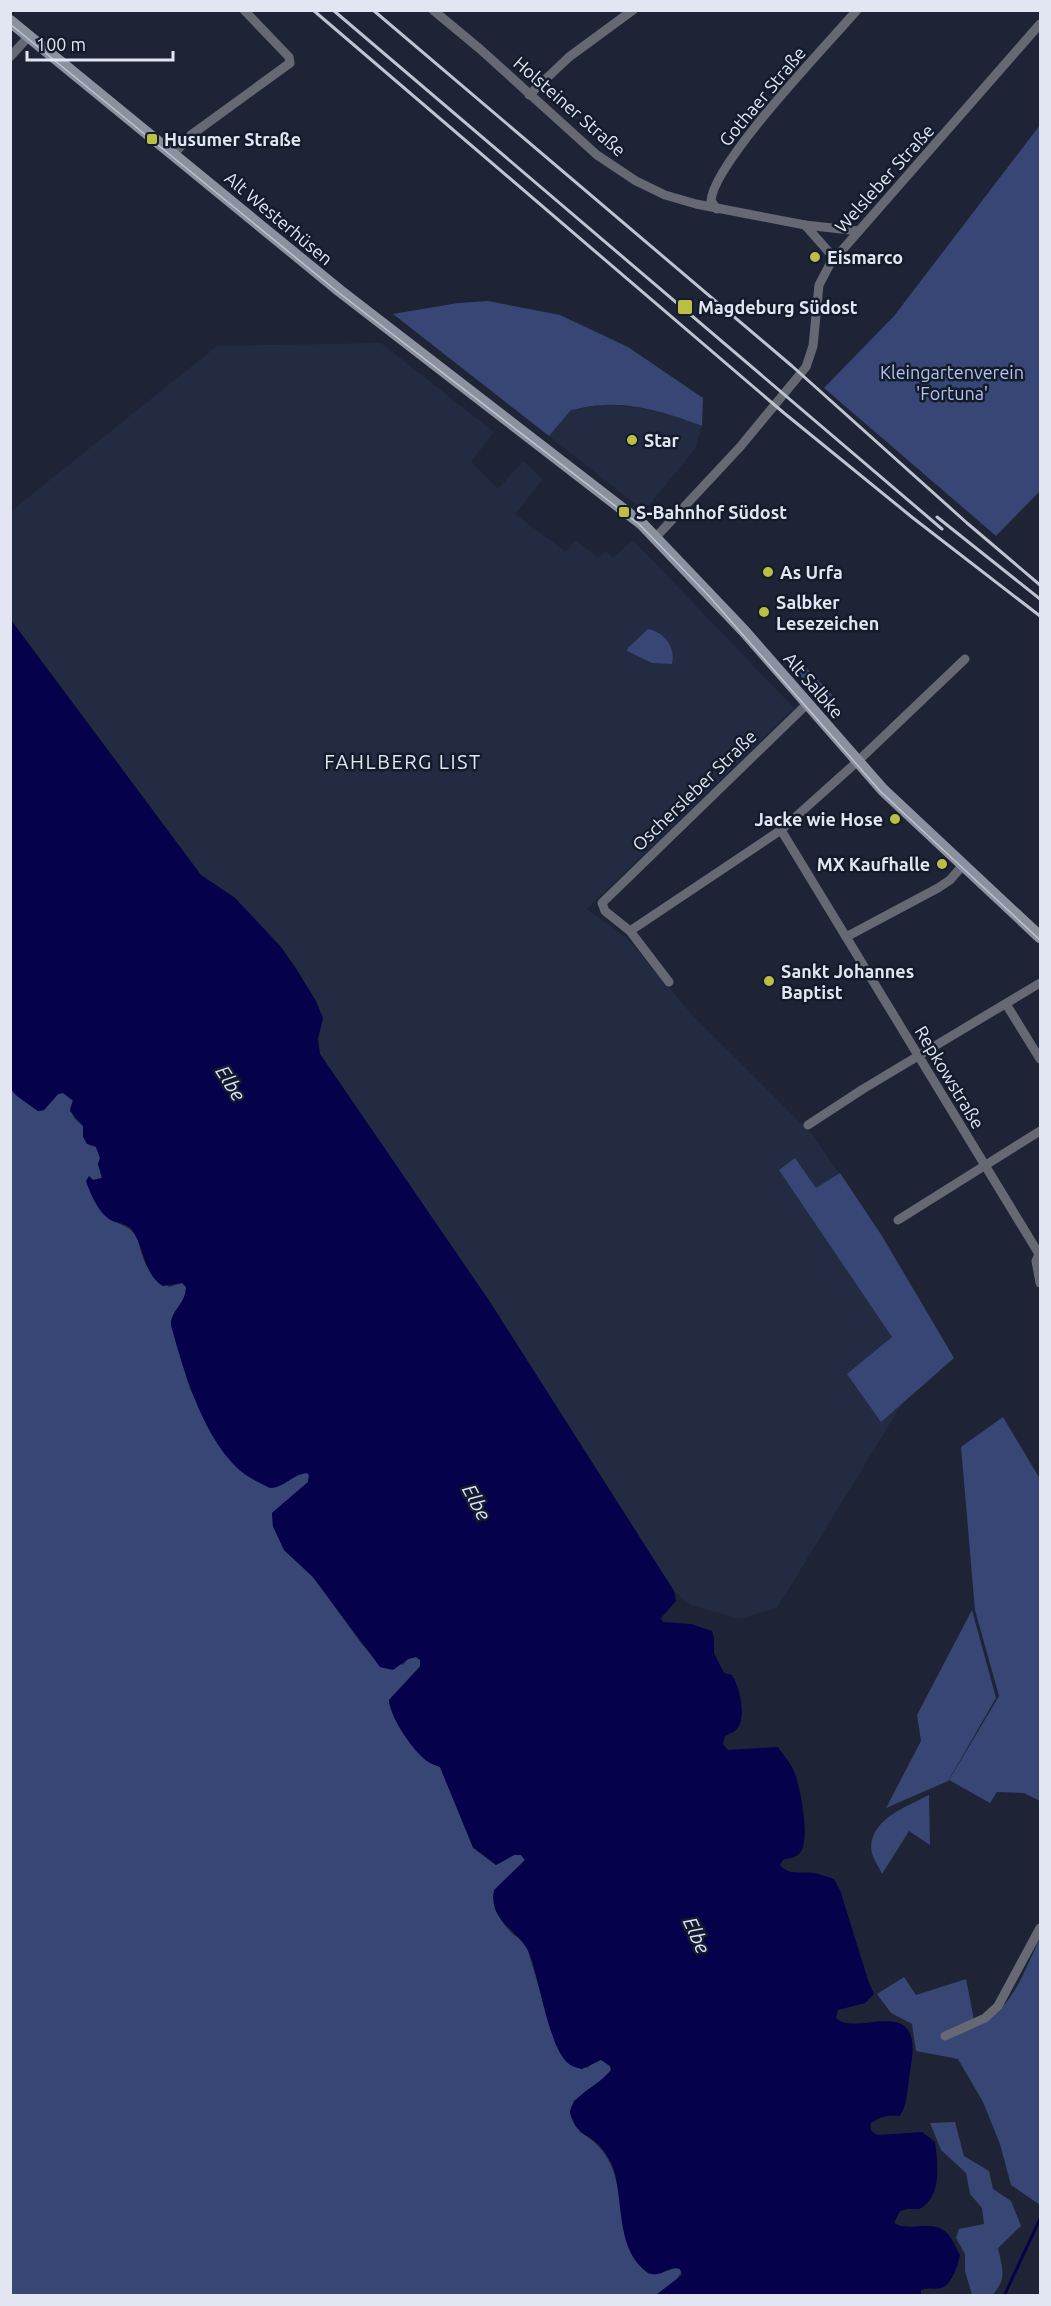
<svg xmlns="http://www.w3.org/2000/svg" width="1051" height="2306" viewBox="0 0 1051 2306" font-family="Ubuntu,sans-serif">
  <style>
    .built { fill: #222b42 }
    .green { fill: #374674 }
    .water { fill: #05014b }
    .lines { fill: none; stroke-linecap: round; stroke-linejoin: round }
    .stream { stroke: #05014b; stroke-width: 3 }
    .street { stroke: #666973; stroke-width: 9 }
    .secondary { stroke: #8b919f; stroke-width: 12 }
    .tram { stroke: #bec4d0; stroke-width: 1.5 }
    .rail { stroke: #bec4d0; stroke-width: 3 }
    .poi-dot { fill: #bbc045; stroke: #141b2b; stroke-width: 2 }
    .labels { text-anchor: middle; dominant-baseline: central; stroke-width: 5; stroke-linejoin: round; paint-order: stroke }
    .street-label { font-size: 18px; fill: #e1e6f2; stroke: #141b2b }
    .poi-label { font-size: 18px; font-weight: bold; fill: #e1e6f2; stroke: #141b2b; text-anchor: start }
    .park-label { font-size: 18px; fill: #b2c3ed; stroke: #141b2b }
    .neighbourhood-label { font-size: 20px; letter-spacing: 1.5px; fill: #e1e6f2; stroke: #141b2b }
    .water-label { font-size: 20px; font-style: italic; fill: #d9e2f8; stroke: #141b2b }
  </style>
  <rect width="100%" height="100%" fill="#1e2435"/>
  <!-- built -->
  <g class="built">
    <path d="M381,343L494,432L471,462L498,489L523,461L543,479L515,514L566,552L575,540L598,558L606,551L613,558L633,540L794,708L587,909L628,939L693,1016L812,1134L882,1236L954,1358L902,1404L777,1608L739,1619L691,1605L674,1591L490,1302L320,1054L318,1039L320,1026L297,970L281,947L235,898L201,875L11,619L10,512L217,346Z"/>
    <path d="M606,404L645,409L680,417L702,426L695,449L644,511L549,436L571,410Z"/>
  </g>
  <!-- green -->
  <g class="green">
    <path d="M1040,125V491L996,536L824,388L894,316Z"/>
    <path d="M488,301L560,315L628,347L703,398L702,426C674,415 635,403 604,405C593,405 582,408 571,410L549,436L393,314L458,303Z"/>
    <path d="M648,629C664,632 676,647 672,664L652,663L627,651L628,648Z"/>
    <path d="M800,661L832,695L822,702L794,668Z"/>
    <path d="M10,1089L17,1096L38,1111L44,1110L58,1094L63,1093L73,1101L70,1108L74,1118L83,1126V1137L96,1147L100,1158L98,1164L102,1178L93,1180L89,1177L110,1220C147,1233 133,1240 148,1268C152,1275 163,1282 169,1287L182,1283L186,1287C185,1306 171,1309 171,1325L190,1389L218,1442L297,1475L307,1473L309,1475L308,1482L272,1513L273,1526L284,1550L313,1577L361,1643L367,1650L403,1665L408,1659L416,1657L420,1660V1666L389,1700C390,1717 413,1751 427,1761C431,1764 436,1765 440,1767L473,1848L496,1865L514,1855H521L525,1860L493,1896C495,1910 502,1925 514,1935C518,1938 522,1939 526,1944L556,2045L587,2068L593,2063L601,2059L610,2066L611,2070L596,2086L573,2101L580,2132C642,2167 602,2237 649,2274L678,2267L682,2272L675,2281L656,2295H11Z"/>
    <path d="M795,1158L816,1188L840,1173L882,1236L954,1358L881,1422L847,1374L892,1337L779,1170Z"/>
    <path d="M1003,1417L1040,1479V1801L1024,1793L997,1792L990,1803L949,1780L999,1696L975,1610L961,1447Z"/>
    <path d="M972,1610L996,1698L948,1781L886,1808L921,1741L917,1715Z"/>
    <path d="M929,1795L930,1845L909,1831L882,1874C879,1867 871,1856 871,1847C872,1818 908,1806 929,1795Z"/>
    <path d="M1040,1938V2205L1011,2185L1000,2144L983,2102L958,2059L916,2051L912,2024L891,2013L877,1994L904,1977L916,1995L966,1979L975,2025C1011,2014 1025,1969 1040,1938Z"/>
    <path d="M955,2122L964,2156L989,2171L993,2189L1011,2201L1021,2226L998,2248C1002,2268 1008,2279 992,2295H972L965,2271V2254L956,2238L959,2229L984,2224L982,2208L970,2194L966,2173L941,2150L930,2123Z"/>
  </g>
  <!-- water -->
  <path class="water" d="M10,619L201,875L235,898L281,947L297,970L316,1001L323,1018L318,1039L320,1054L490,1302L674,1591L676,1601L661,1618L663,1622L691,1624L712,1631L714,1638V1653L724,1673L732,1675C739,1687 745,1709 740,1724C738,1731 731,1733 725,1736L723,1744L728,1750L778,1747C783,1755 790,1762 794,1771C800,1785 811,1841 800,1853C795,1858 789,1858 783,1860L780,1865C788,1876 802,1871 814,1873C820,1874 827,1877 834,1879L840,1890L869,1983L874,1994L865,2003L838,2010L836,2018C857,2039 927,1988 910,2071C908,2083 908,2096 904,2108L900,2116C888,2115 881,2116 871,2123C869,2130 872,2132 878,2135L922,2132L935,2142C938,2164 942,2198 919,2209H907L900,2211L894,2223C910,2233 934,2218 948,2234C953,2240 956,2248 960,2255C958,2265 952,2285 941,2288C934,2290 928,2287 921,2290V2296L656,2295L682,2275L680,2269C669,2265 659,2280 647,2272C617,2251 623,2205 615,2174C612,2161 603,2147 593,2140C588,2136 582,2134 578,2129C574,2125 572,2119 570,2113C571,2095 599,2086 611,2070L610,2066L601,2060L582,2069C578,2068 573,2067 569,2064C549,2049 540,1981 530,1955C521,1930 488,1923 494,1890L525,1860L521,1855H514L496,1865L473,1847L440,1767C436,1765 431,1764 427,1761C413,1751 390,1717 389,1700L420,1667V1660L416,1657L408,1659L393,1670L380,1667L313,1577L284,1550L273,1526L272,1513L308,1482L309,1475L307,1473C293,1474 284,1488 270,1488C263,1484 255,1481 249,1477C206,1449 184,1372 171,1325C171,1310 186,1304 186,1287L182,1283L163,1286C143,1274 145,1248 132,1230C127,1223 118,1224 111,1220C99,1214 90,1193 86,1181L89,1176L93,1180L102,1178L98,1164L100,1158L96,1147L87,1144L83,1137V1126L70,1111L73,1100L63,1093L58,1094L44,1110L38,1111L17,1096L11,1089Z"/>
  <g class="lines">
    <!-- stream -->
    <path class="stream" d="M1004,2296L1040,2219"/>
    <!-- street -->
    <g class="street">
      <path d="M433,10L480,49L597,155L636,181L665,195L696,204L805,225L835,259"/>
      <path d="M10,57L29,36"/>
      <path d="M529,95L569,57L633,10"/>
      <path d="M174,154L191,135L290,63L289,57L244,10"/>
      <path d="M717,209L711,201C713,163 828,44 857,10"/>
      <path d="M805,225L859,231"/>
      <path d="M656,537L740,447L806,367L813,346L819,285L830,264L1040,24"/>
      <path d="M781,830L1039,1254"/>
      <path d="M630,931L781,830L858,761L965,659"/>
      <path d="M846,937L938,888L950,880L963,865"/>
      <path d="M669,982L630,931L605,911L602,903L807,704"/>
      <path d="M1006,1004L1040,1059"/>
      <path d="M808,1125L863,1089L1040,983"/>
      <path d="M898,1220L1040,1131"/>
      <path d="M1039,1254L1036,1261L1040,1283"/>
      <path d="M945,2036L985,2018L998,2006L1040,1928"/>
    </g>
    <!-- secondary -->
    <path class="secondary" d="M10,21L340,291L642,524L744,631L883,790L1040,937"/>
    <!-- tram -->
    <path class="tram" d="M10,24L339,293L640,525L708,595L881,792L1040,940"/>
    <!-- rail -->
    <g class="rail">
      <path d="M313,10L784,413L913,518L1040,616"/>
      <path d="M333,10L942,529"/>
      <path d="M373,10L792,366L967,523L1040,585"/>
      <path d="M937,517L1040,599"/>
    </g>
  </g>
  <!-- markers -->
  <g class="poi-dot">
    <rect x="146" y="133" width="12" height="12" rx="3"/>
    <circle cx="815" cy="257" r="6"/>
    <rect x="677" y="299" width="16" height="16" rx="3"/>
    <circle cx="632" cy="440" r="6"/>
    <rect x="618" y="506" width="12" height="12" rx="3"/>
    <circle cx="768" cy="572" r="6"/>
    <circle cx="764" cy="612" r="6"/>
    <circle cx="895" cy="819" r="6"/>
    <circle cx="942" cy="864" r="6"/>
    <circle cx="769" cy="981" r="6"/>
  </g>
  <g class="labels">
    <!-- street labels -->
    <g class="street-label">
      <text transform="translate(762 96) rotate(-50)">Gothaer Straße</text>
      <text transform="translate(570 106) rotate(41)">Holsteiner Straße</text>
      <text transform="translate(884 178) rotate(-48)">Welsleber Straße</text>
      <text transform="translate(279 218) rotate(40)">Alt Westerhüsen</text>
      <text transform="translate(814 685) rotate(49)">Alt Salbke</text>
      <text transform="translate(694 790) rotate(-44)">Oschersleber Straße</text>
      <text transform="translate(950 1077) rotate(59)">Repkowstraße</text>
    </g>
    <!-- poi labels -->
    <g class="poi-label">
      <text x="164" y="139">Husumer Straße</text>
      <text x="827" y="257">Eismarco</text>
      <text x="698" y="307">Magdeburg Südost</text>
      <text x="644" y="440">Star</text>
      <text x="636" y="512">S-Bahnhof Südost</text>
      <text x="780" y="572">As Urfa</text>
      <text x="776" y="602">Salbker<tspan x="776" dy="21">Lesezeichen</tspan></text>
      <text x="883" y="819" text-anchor="end">Jacke wie Hose</text>
      <text x="930" y="864" text-anchor="end">MX Kaufhalle</text>
      <text x="781" y="971">Sankt Johannes<tspan x="781" dy="21">Baptist</tspan></text>
    </g>
    <!-- park labels -->
    <g class="park-label">
      <text x="952" y="372">Kleingartenverein<tspan x="952" dy="21">'Fortuna'</tspan></text>
    </g>
    <!-- neighbourhood labels -->
    <g class="neighbourhood-label">
      <text x="403" y="761">FAHLBERG LIST</text>
    </g>
    <!-- water labels -->
    <g class="water-label">
      <text transform="translate(231 1083) rotate(58)">Elbe</text>
      <text transform="translate(477 1502) rotate(62)">Elbe</text>
      <text transform="translate(697 1935) rotate(66)">Elbe</text>
    </g>
  </g>
  <!-- border -->
  <rect width="1051" height="2306" fill="none" stroke="#e1e6f2" stroke-width="24"/>
  <!-- scale -->
  <path d="M27 51v9h146v-9" fill="none" stroke="#e1e6f2" stroke-width="3"/>
  <text x="36" y="51" font-size="18" fill="#e1e6f2" stroke="#141b2b" stroke-width="4.5" paint-order="stroke">100 m</text>
</svg>
